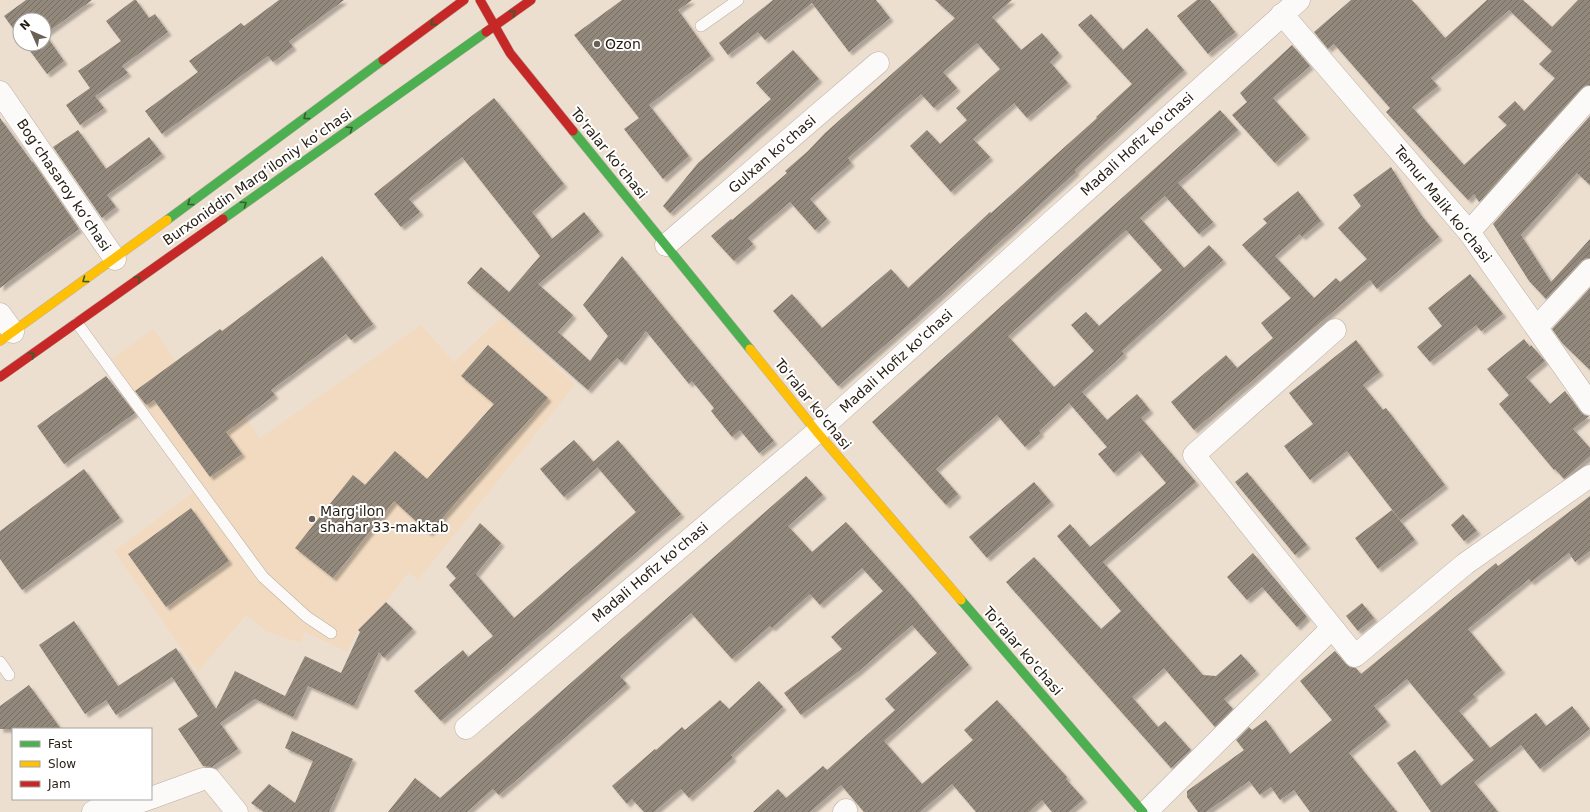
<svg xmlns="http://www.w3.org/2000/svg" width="1590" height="812" viewBox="0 0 1590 812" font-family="'DejaVu Sans',sans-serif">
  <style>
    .built { fill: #f1dac0 }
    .building { fill: url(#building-hatch); fill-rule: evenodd; filter: url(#shadow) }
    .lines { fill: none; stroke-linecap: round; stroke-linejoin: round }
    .lane-casing { stroke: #b9afa3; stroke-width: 12 }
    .street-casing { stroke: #b9afa3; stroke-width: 23 }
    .fast-casing { stroke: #b9afa3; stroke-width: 10 }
    .slow-casing { stroke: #b9afa3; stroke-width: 10 }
    .jam-casing { stroke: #b9afa3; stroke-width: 10 }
    .lane { stroke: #fcfaf8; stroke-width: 11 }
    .street { stroke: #fcfaf8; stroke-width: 22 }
    .fast { stroke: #4caf50; stroke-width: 9 }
    .slow { stroke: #ffc107; stroke-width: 9 }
    .jam { stroke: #c62828; stroke-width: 9 }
    .oneway { stroke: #375e2d }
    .poi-dot { fill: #6b6054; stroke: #fff; stroke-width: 1.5 }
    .labels { text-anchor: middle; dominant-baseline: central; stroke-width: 4; stroke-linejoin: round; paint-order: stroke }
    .poi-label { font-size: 14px; fill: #251c11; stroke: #fff; text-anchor: start }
    .street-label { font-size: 14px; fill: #251c11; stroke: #fff }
  </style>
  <defs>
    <pattern id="building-hatch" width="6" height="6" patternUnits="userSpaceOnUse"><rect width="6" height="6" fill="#92887c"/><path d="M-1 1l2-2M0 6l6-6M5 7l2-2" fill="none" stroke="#776e64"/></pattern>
    <filter id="shadow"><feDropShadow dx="3.5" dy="3.5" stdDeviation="1" flood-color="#0004"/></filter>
  </defs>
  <rect width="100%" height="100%" fill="#eddfd0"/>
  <!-- built -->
  <path class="built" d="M502,317L575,385L418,580L409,572L386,602L358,630L348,652L305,632L301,643L267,632L246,615L198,672L114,551L200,487L112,359L153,329L220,422L239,409L260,438L421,325L454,362Z"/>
  <!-- building -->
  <g class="building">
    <path d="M26,0H92L45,34L64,61L47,74L25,44H44V20H20V38L4,16Z"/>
    <path d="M134,0H136L149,18L155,14L168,32L122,66L128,73L95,96L104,108L80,125L66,105L90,88L78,71L121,41L106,21Z"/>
    <path d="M279,0H344L289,41L293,47L273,62L268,56L162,134L145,111L198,72L189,61L241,23L244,26Z"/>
    <path d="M622,0H692L678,10L711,56L649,105L689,156L663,179L624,129L639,118L574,35Z"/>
    <path d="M773,0H876L890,18L849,52L812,3L765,40L758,32L728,55L719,43Z"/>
    <path d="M935,0H1012L992,17L1021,50L1042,33L1059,53L1050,62L1068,83L1027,118L1014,103L973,139L990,157L951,192L910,146L927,130L940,144L967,120L956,108L1000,69L977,43L943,72L957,88L934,108L921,94L848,158L851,163L810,199L827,219L815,230L790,202L748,238L753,244L734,261L711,236L731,219L732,220L787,173L785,171L808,151L825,133L955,18Z"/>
    <path d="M1197,0H1210L1235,32L1208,54L1177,16Z"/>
    <path d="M1351,0H1412L1445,38L1487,0H1523L1552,27L1578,0H1590V85H1586L1581,89L1479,202L1474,194L1468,200L1386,112L1390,108L1334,44L1328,49L1314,32ZM1509,10L1552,51L1539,64L1555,78L1524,111L1515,101L1498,117L1507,125L1464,165L1412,107L1438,86L1431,78Z"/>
    <path d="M1091,14L1123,50L1147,28L1184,70L1101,146L1075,170L1076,172L915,319L838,386L773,311L792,294L822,328L891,269L908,288L990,212L991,213L1097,118L1096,117L1132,84L1078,25Z"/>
    <path d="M1292,45L1310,66L1273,98L1306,135L1275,163L1232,115L1247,102L1240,93Z"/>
    <path d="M793,50L819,79L670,213L663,206L698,163L771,99L756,83Z"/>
    <path d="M494,98L564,184L532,212L552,239L584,212L600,232L538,284L573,315L558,332L590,361L608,336L583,305L622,256L774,441L759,453L740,430L732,437L711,411L714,408L692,381L689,384L646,331L622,362L617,358L588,390L467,283L481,267L509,292L540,256L462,157L409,199L420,212L401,227L374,194Z"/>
    <path d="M1220,110L1238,130L1178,183L1213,222L1199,234L1165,196L1140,218L1184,268L1209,245L1223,260L1122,351L1124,354L1082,392L1107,420L1137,394L1150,410L1141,418L1196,482L1103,562L1203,675L1216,676L1241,654L1256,671L1224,699L1233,709L1215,727L1164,668L1132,697L1158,727L1165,721L1191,750L1171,768L1006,582L1034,557L1101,629L1121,611L1057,536L1070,524L1090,547L1166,483L1139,451L1114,473L1098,454L1107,447L1069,403L1039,431L1041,433L1025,447L997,415L936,469L958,494L946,505L872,422ZM1126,230L1162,270L1099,326L1086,312L1071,325L1094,351L1054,387L1008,336Z"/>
    <path d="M1590,116V185L1577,173L1521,235L1551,282L1590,239V258H1586L1581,261L1546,299L1529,281L1493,224Z"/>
    <path d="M0,118L32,162H33L79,229L0,288Z"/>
    <path d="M78,130L106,169L149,137L162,154L107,195L116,207L102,218L53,147Z"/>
    <path d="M1391,167L1421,215L1439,237L1377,289L1370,280L1194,430L1171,402L1226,355L1237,368L1273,338L1261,323L1291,298L1242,245L1267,223L1263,219L1298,191L1321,221L1302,237L1300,234L1275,256L1314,298L1336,278L1340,282L1367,259L1338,228L1361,206L1353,195Z"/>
    <path d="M322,256L373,324L351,340L346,334L271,390L275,395L226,432L242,454L210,477L154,400L146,405L135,391L220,329L222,331Z"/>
    <path d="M1470,274L1503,314L1481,331L1476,325L1430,362L1417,347L1442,326L1428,308Z"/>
    <path d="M1590,288V370L1562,343L1552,329Z"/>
    <path d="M1524,339L1530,347L1531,345L1545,361L1526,377L1550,404L1565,391L1580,411L1584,415L1589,416L1573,429L1590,448V456L1564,479L1555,469L1554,470L1499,404L1509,395L1487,369Z"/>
    <path d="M1356,340L1380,372L1363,385L1383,410L1386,408L1445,485L1400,520L1347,451L1310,480L1284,446L1313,424L1289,393Z"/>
    <path d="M488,345L548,398L429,533L394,501L333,578L295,548L353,475L365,485L395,451L427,479L494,404L461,376Z"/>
    <path d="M106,376L135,413L64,464L37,426Z"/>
    <path d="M574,440L598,467L564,497L540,469Z"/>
    <path d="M618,440L681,514L441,721L414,691L463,650L468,657L493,636L449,585L456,578L446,567L480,523L501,543L476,574L514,618L636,512L593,462Z"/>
    <path d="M84,469L120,518L22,590L0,559V531Z"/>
    <path d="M1247,472L1307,545L1295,555L1235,482Z"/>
    <path d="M806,476L823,495L788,526L812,552L846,522L912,596L969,665L884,741L922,784L973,740L964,730L997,700L1067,777L1066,779L1084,799L1069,812H1052L1042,800L1029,812H976L952,784L920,812H864L841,785L810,812H753L778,789L786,798L823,766L827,770L895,710L885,699L937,653L912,625L859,671L801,715L784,693L842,649L831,637L883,591L862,568L820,605L810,594L772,628L770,626L732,659L691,613L620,676L627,684L499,795L493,789L467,812H388L415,778L440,798Z"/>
    <path d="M1034,482L1051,502L987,558L969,537Z"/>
    <path d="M1590,496V551L1575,562L1569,553L1531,582L1529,579L1468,629L1502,670L1473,694L1475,697L1459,711L1490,748L1536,713L1546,726L1572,706L1590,729L1540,769L1521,745L1474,782L1498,812H1431L1397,763L1415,750L1441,786L1474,760L1407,679L1374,706L1387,722L1349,753L1397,812H1310L1294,790L1280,800L1271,787L1260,795L1249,781L1206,812H1198L1187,797V791L1244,750L1236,740L1249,727L1252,730L1266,720L1290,754L1332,720L1300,681L1335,651L1346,664L1350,667L1356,668L1361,674L1496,563L1498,566Z"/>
    <path d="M191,508L229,561L166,607L128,554Z"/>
    <path d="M1392,510L1415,540L1378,569L1355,538Z"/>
    <path d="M1463,514L1477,531L1464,541L1451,525Z"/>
    <path d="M1253,553L1307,617L1297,627L1262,587L1247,600L1227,577Z"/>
    <path d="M386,602L413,629L384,658L379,652L354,706L308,686L293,717L255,699L220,723L238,749L212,767L203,766L178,729L198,716L172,677L116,715L106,700L85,714L39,645L74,621L118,686L176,648L216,709L235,671L285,696L305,656L341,673L360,632L358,630Z"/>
    <path d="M1362,603L1374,618L1358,631L1346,616Z"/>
    <path d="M759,681L783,707L731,755L733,758L689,798L681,789L654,812H644L632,799L627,804L612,786L655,749L656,750L682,727L685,730L720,700L729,709Z"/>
    <path d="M29,685L61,729H0V706Z"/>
    <path d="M292,731L353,759L329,812H264L251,803L269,784L295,803L313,761L285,748Z"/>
  </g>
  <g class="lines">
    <!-- lane casing -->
    <g class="lane-casing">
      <g id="lane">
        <path d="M701,26L738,0"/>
        <path d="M77,323L263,577L307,617L331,633"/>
        <path d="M0,662L9,675"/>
      </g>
    </g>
    <!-- street casing -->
    <g class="street-casing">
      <g id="street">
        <path d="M1282,14L1469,232L1590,404"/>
        <path d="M0,92L115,259"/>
        <path d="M1469,232L1590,97"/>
        <path d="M666,245L878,63"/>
        <path d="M0,314L13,332"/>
        <path d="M1537,327L1590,270"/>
        <path d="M1335,330L1194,455L1355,656L1465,564L1590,476"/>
        <path d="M466,728L817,432L1299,0"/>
        <path d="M151,798L203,779H210L237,812"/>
        <path d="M93,812L111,801C126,805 134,804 148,799"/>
        <path d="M844,812L846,810"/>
        <path d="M1146,812L1332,628"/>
      </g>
    </g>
    <!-- fast casing -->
    <g class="fast-casing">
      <g id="fast">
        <path d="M573,131L750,349"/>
        <path d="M223,219L486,32"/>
        <path d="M167,220L383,60"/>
        <path d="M961,600L1143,812"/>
      </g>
    </g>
    <!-- slow casing -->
    <g class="slow-casing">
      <g id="slow">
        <path d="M0,341L167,220"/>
        <path d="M750,349L817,432L961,600"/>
      </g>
    </g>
    <!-- jam casing -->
    <g class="jam-casing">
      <g id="jam">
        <path d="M480,0L510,53L573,131"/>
        <path d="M486,32L531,0"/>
        <path d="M383,60L464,0"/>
        <path d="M0,377L223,219"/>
      </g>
    </g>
    <!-- lane -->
    <use href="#lane" class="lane"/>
    <!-- street -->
    <use href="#street" class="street"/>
    <!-- fast -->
    <use href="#fast" class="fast"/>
    <!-- slow -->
    <use href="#slow" class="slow"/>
    <!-- jam -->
    <use href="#jam" class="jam"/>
  </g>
  <!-- one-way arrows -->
  <defs><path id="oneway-chevron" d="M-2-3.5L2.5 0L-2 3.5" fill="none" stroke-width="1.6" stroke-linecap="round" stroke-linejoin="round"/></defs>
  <g class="oneway">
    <use href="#oneway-chevron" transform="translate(513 13) rotate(-36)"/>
    <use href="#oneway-chevron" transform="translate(433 23) rotate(143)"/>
    <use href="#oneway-chevron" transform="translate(306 117) rotate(143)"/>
    <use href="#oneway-chevron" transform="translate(350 129) rotate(-35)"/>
    <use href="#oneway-chevron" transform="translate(190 203) rotate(143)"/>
    <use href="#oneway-chevron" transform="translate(244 204) rotate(-35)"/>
    <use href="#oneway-chevron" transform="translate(138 279) rotate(-35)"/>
    <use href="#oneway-chevron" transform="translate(85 280) rotate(144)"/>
    <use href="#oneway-chevron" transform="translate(32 355) rotate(-35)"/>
  </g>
  <!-- markers -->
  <g class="poi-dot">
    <circle cx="597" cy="44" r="4"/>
    <circle cx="312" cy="519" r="4"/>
  </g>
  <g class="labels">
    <!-- poi labels -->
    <g class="poi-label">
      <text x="605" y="44">Ozon</text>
      <text x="320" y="511">Marg'ilon<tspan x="320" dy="16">shahar 33-maktab</tspan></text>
    </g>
    <!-- street labels -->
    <g class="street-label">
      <text transform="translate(1137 144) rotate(-42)">Madali Hofiz ko'chasi</text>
      <text transform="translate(609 153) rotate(51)">To'ralar ko'chasi</text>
      <text transform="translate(772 154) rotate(-41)">Gulxan ko'chasi</text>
      <text transform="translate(257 177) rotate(-35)">Burxoniddin Marg’iloniy ko’chasi</text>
      <text transform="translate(64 185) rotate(56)">Bogʻchasaroy koʻchasi</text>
      <text transform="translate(1443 204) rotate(51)">Temur Malik koʻchasi</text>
      <text transform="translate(896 361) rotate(-42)">Madali Hofiz ko'chasi</text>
      <text transform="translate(813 404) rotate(51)">To'ralar ko'chasi</text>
      <text transform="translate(650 572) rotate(-40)">Madali Hofiz ko'chasi</text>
      <text transform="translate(1023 651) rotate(49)">To'ralar ko'chasi</text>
    </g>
  </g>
  <!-- legend -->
  <rect x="12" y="728" width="140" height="72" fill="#ffffff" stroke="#a8a4a0"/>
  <rect x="20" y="741" width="20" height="6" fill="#4caf50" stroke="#a8a4a0"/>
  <text x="48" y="748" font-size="12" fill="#251c11">Fast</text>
  <rect x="20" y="761" width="20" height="6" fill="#ffc107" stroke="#a8a4a0"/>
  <text x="48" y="768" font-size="12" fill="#251c11">Slow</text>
  <rect x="20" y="781" width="20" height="6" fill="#c62828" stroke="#a8a4a0"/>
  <text x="48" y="788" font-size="12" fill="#251c11">Jam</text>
  <!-- north arrow -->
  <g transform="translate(32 32) rotate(315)"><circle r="19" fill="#ffffff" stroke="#a8a4a0"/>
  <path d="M0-3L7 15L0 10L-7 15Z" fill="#6b6054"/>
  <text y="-6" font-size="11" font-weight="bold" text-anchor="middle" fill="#251c11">N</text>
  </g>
</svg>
